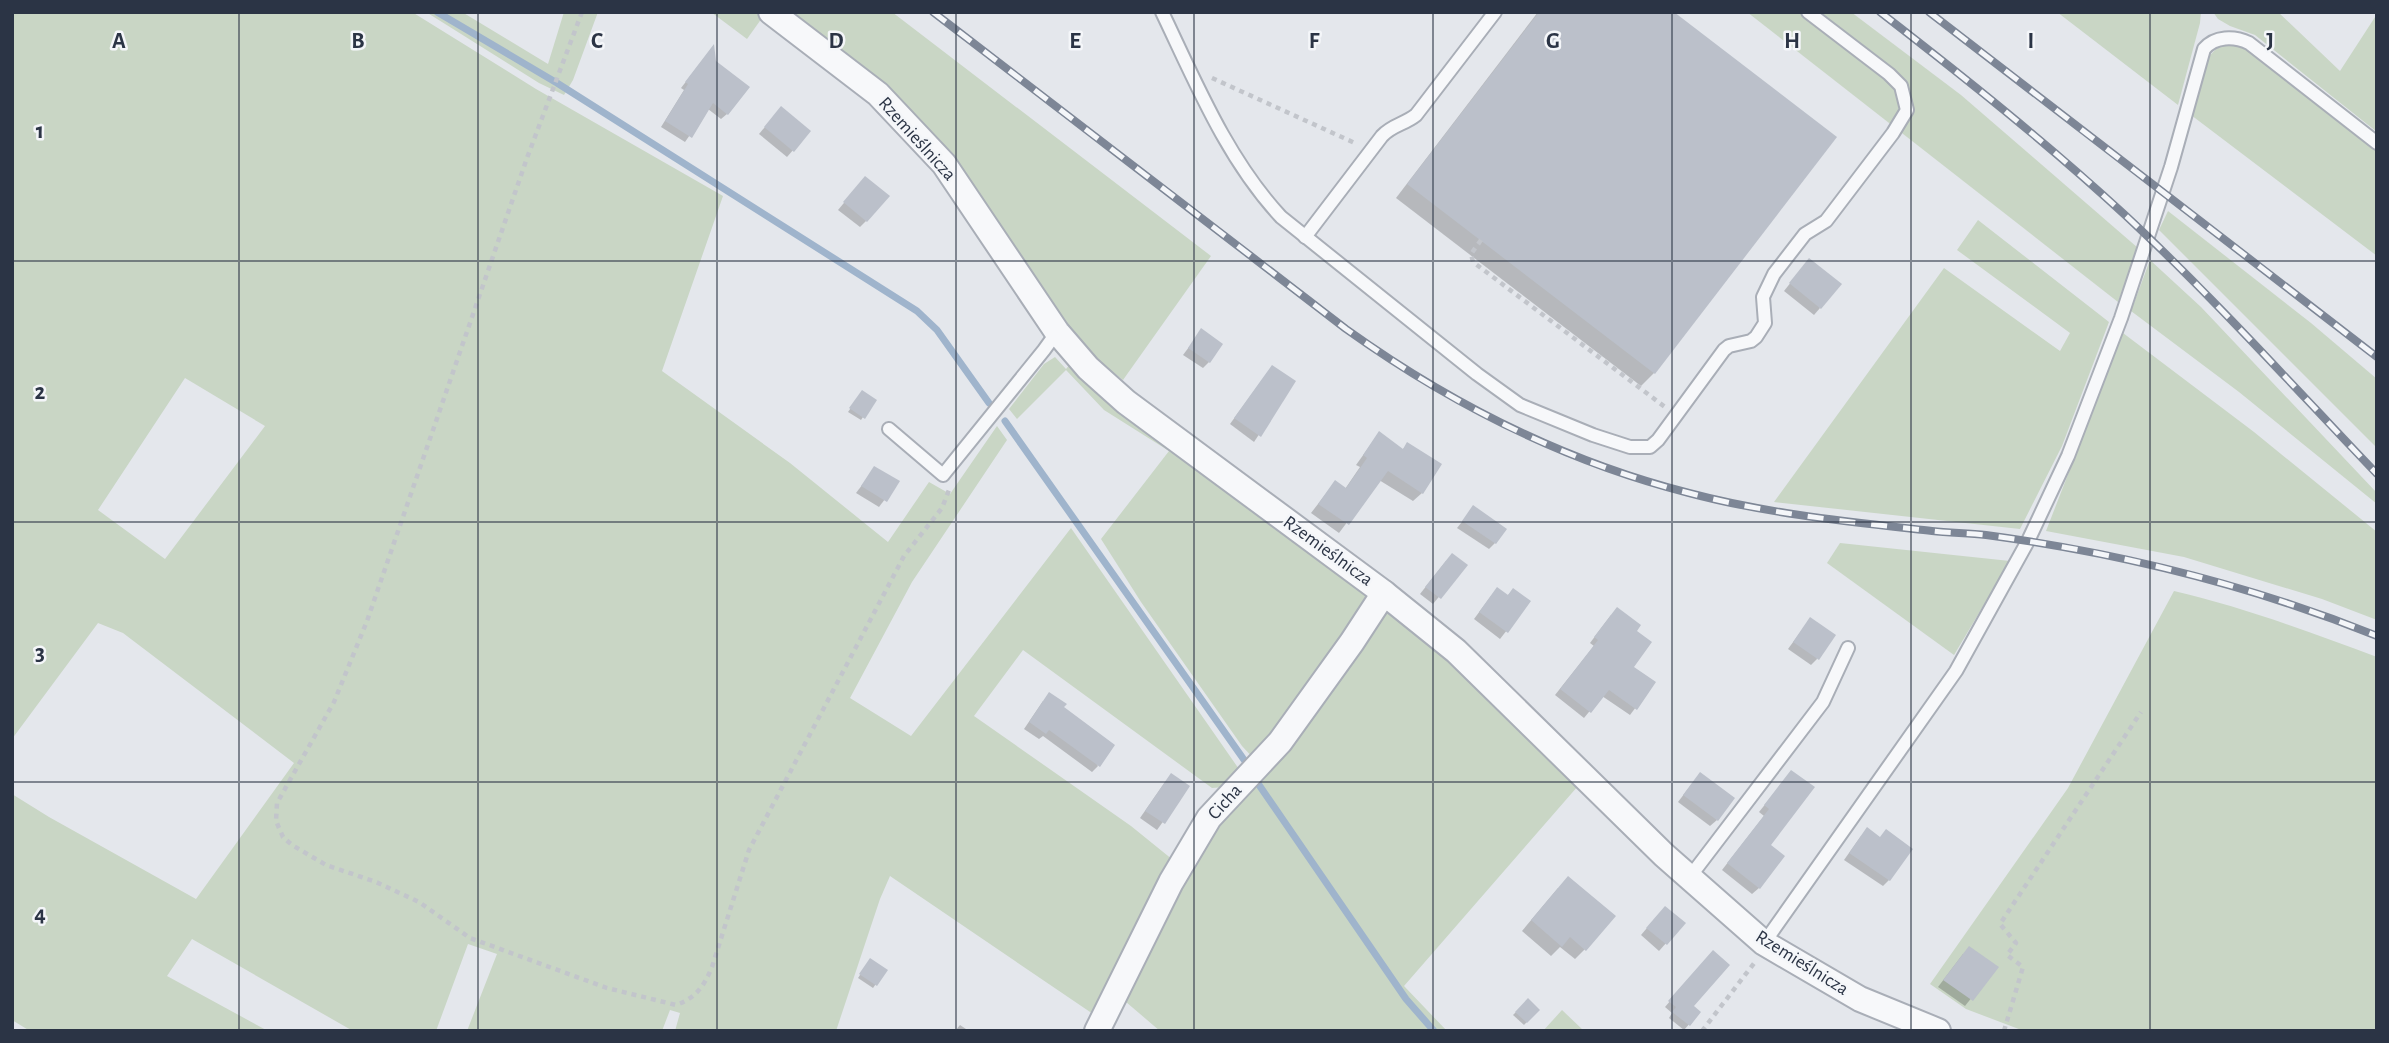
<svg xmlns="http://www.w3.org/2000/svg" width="2389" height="1043" viewBox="0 0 2389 1043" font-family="'Alegreya Sans',sans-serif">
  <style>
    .green { fill: #c9d6c5; fill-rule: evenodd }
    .shadow { fill: #0003 }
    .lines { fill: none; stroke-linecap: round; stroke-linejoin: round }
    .stream { stroke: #9fb4cc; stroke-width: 7 }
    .building { fill: #bbc0ca }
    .lane-casing { stroke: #a9aeb7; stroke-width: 16 }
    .street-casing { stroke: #a9aeb7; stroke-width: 28 }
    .path { stroke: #c2c5cb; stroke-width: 4.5; stroke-dasharray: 5 5; stroke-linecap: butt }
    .lane { stroke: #f7f8fa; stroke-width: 12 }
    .street { stroke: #f7f8fa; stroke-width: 24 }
    .rail-casing { stroke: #7d8696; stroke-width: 8 }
    .rail { stroke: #f4f6f9; stroke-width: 5; stroke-dasharray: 16; stroke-linecap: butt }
    .grid { fill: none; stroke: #2b3445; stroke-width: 2; stroke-opacity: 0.55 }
    .labels { text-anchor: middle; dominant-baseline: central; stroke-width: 5; stroke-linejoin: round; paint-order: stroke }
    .street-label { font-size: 19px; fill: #2b3445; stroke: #f4f6f9 }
    .grid-label { font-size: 23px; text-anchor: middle; font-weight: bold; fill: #2b3445; stroke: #f4f6f9; stroke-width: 5; stroke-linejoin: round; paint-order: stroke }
  </style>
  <rect width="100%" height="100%" fill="#e4e7ec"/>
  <!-- green -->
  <g class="green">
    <path d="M12,12H412L536,89L723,196L662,371L790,463L888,542L929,482L950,494L997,426L1007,440L912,582L850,698L911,736L1071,528L1241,772L1225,787L1212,788L1023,650L974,716L1131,826L1173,860L1096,1016L890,876L880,899L836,1031H675L680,1013L670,1010L662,1031H467L497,954L468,944L436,1031H353L192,939L167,976L268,1031H30L12,1020V794L49,817L196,899L294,763L123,633L98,623L12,739ZM185,378L265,426L165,559L98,510Z"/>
    <path d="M426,12H462L548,64L564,12H598L573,80L564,95L539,83Z"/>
    <path d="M711,12H755L762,18L747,39Z"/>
    <path d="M789,12H892L1211,256L1123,380L1094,358L1050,308L955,166L909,108Z"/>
    <path d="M1747,12H1851L1961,95L2138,248L2118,302Z"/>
    <path d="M2057,12H2201L2200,23L2178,105Z"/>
    <path d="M2213,12H2278L2340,71L2377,14V132L2255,35L2230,26L2218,19Z"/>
    <path d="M2227,43H2234L2253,51L2377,151V256L2191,115C2198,89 2199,53 2227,43Z"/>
    <path d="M2168,211L2311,323L2377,379V448L2159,230Z"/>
    <path d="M1978,220L2109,322L2062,446L2020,529L1774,502L1944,268L2060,351L2070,333L1957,250Z"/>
    <path d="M2150,260L2201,307L2377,493V504L2239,392L2131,311Z"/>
    <path d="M2123,333L2254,432L2377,532V620L2322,599L2184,557L2046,531Z"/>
    <path d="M1055,357L1066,369L1071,363L1364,589L1368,599L1255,760L1242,746L1141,602L1101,539L1169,451L1104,410L1066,370L1017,419L1009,409L1044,364Z"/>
    <path d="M1840,543L2010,561L1954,655L1827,563Z"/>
    <path d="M2174,591C2243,607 2310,632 2377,657V1031H2024L1966,1009L1930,984L2068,788Z"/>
    <path d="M1385,611L1449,661L1578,786L1404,986L1447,1031H1160L1119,996L1217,826Z"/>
    <path d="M1562,1010L1584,1031H1543Z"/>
  </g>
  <!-- shadow -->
  <g class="shadow">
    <path d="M1538,12H1671L1654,373L1641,386L1396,198Z"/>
    <path d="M709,52L727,114L721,119L708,109L685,142L661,127L684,90L681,88Z"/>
    <path d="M775,115L809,132L787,157L759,134Z"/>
    <path d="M859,185L866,221L860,227L838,210Z"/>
    <path d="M1803,267L1820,308L1814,315L1784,291Z"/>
    <path d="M1201,331L1209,362L1203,368L1183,355Z"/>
    <path d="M1267,373L1294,382L1254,442L1230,424Z"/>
    <path d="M860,395L863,417L861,420L848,412Z"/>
    <path d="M1379,433L1402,450L1407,445L1422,493L1413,501L1379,480L1339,533L1311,513L1335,482L1345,489L1360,467L1356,465Z"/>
    <path d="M875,468L898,482L879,507L856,493Z"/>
    <path d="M1474,507L1495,543L1489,549L1457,528Z"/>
    <path d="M1446,561L1465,565L1433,604L1420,594Z"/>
    <path d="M1513,590L1529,602L1500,639L1474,619L1491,596H1507Z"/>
    <path d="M1611,615L1635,631L1631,667L1654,683L1630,715L1602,696L1584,718L1555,695L1594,646L1590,643Z"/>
    <path d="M1810,619L1817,659L1811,665L1788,649Z"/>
    <path d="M1043,701L1062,708L1098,766L1092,772L1043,736L1039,739L1024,729Z"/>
    <path d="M1791,772L1759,888L1752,894L1722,870L1764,816L1759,812Z"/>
    <path d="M1694,781L1717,820L1710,826L1678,802Z"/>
    <path d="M1165,782L1188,787L1157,830L1140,818Z"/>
    <path d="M1861,836L1889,880L1883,886L1844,860Z"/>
    <path d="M1558,888L1585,949L1575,959L1560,947L1551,956L1522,931Z"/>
    <path d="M1658,915L1684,923L1659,951L1641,935Z"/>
    <path d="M1963,954L1996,967L1965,1006L1938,987Z"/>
    <path d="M1708,957L1691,1007L1699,1013L1684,1030L1669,1018L1672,1013L1665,1007Z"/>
    <path d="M868,963L886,970L873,988L858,978Z"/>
    <path d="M1528,1000L1538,1010L1524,1025L1513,1015Z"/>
    <path d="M960,1025L969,1031H955Z"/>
  </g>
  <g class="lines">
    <!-- stream -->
    <g class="stream">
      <path d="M437,12L557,83L917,311L937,330L989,403"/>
      <path d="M1005,421L1247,764"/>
      <path d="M1257,782L1406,999L1434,1031"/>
    </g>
  </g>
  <!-- building -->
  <g class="building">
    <path d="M1539,12H1674L1837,137L1655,374L1407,184Z"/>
    <path d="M714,44L716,61L750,87L728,115L713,103L692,138L665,121L688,84L685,82Z"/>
    <path d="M781,106L811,131L794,152L764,127Z"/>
    <path d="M865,176L890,196L867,222L843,202Z"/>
    <path d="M1809,258L1842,284L1821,309L1789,283Z"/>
    <path d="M1201,328L1223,344L1210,363L1188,348Z"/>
    <path d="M1272,365L1296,381L1261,437L1234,418Z"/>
    <path d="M862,390L877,400L865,419L849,408Z"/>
    <path d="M1379,431L1403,449L1407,442L1442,464L1423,494L1388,471L1349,525L1318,504L1335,480L1346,488L1367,458L1363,455Z"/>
    <path d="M874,466L900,481L887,502L861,486Z"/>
    <path d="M1473,505L1507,529L1496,544L1462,521Z"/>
    <path d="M1452,553L1468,565L1441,599L1425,587Z"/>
    <path d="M1497,587L1508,595L1513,588L1531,601L1508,633L1479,612Z"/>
    <path d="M1617,607L1641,625L1637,631L1652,642L1634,667L1656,682L1637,710L1609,690L1591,713L1560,689L1598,640L1594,637Z"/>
    <path d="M1810,617L1836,635L1819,660L1793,642Z"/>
    <path d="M1049,692L1067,704L1064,707L1115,745L1100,767L1049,730L1046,734L1029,722Z"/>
    <path d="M1791,770L1815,787L1771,845L1785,856L1760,889L1727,863L1769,809L1764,805Z"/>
    <path d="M1700,772L1735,798L1718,821L1683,795Z"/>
    <path d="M1171,773L1190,786L1165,824L1145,811Z"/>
    <path d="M1867,827L1880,837L1886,829L1913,849L1890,881L1849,853Z"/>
    <path d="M1568,876L1616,916L1586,951L1570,937L1562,947L1531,920Z"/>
    <path d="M1665,906L1686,923L1667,945L1646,928Z"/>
    <path d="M1969,946L1999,967L1973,1001L1943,980Z"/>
    <path d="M1713,950L1730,965L1694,1006L1701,1012L1690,1026L1672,1012L1676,1007L1668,1001Z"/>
    <path d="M870,958L888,970L877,986L859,974Z"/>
    <path d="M1528,998L1540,1010L1527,1023L1515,1012Z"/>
  </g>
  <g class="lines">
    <!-- lane casing -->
    <g class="lane-casing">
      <g id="lane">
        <path d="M1162,12C1196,83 1227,159 1281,217L1477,374L1520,405L1593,435L1630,447H1650L1658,440L1724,350L1729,346L1751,341L1756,337L1765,323L1763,297L1774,274L1805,234L1826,221L1893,133L1907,110L1901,86L1889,74L1808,12"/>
        <path d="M1305,237L1382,136C1392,125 1405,124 1416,115L1495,12"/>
        <path d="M889,429L943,475L1044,350L1057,332"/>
        <path d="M1689,878L1823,702L1848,648"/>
        <path d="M1764,943L1956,671L2028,541L2068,456L2121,318L2171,167L2204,49C2215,36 2234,36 2249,43L2377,143"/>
      </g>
    </g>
    <!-- street casing -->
    <g class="street-casing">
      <g id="street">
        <path d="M771,12L878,94L944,164L1057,332L1088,368L1126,402L1384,593L1456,651L1664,855L1764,943L1860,999L1938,1031"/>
        <path d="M1097,1031L1171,882L1209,818L1280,742L1352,642L1384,593"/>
      </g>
    </g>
    <!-- path -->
    <g class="path">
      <path d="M582,12L527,158L367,621L334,702L277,803L276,821L283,837L292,845L326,865L376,882L419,902L470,938L607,988L676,1005C696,998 704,986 712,967L749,850L904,556L942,508L949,490"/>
      <path d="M1212,78L1357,144"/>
      <path d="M1481,240L1471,254L1473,262L1665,407"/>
      <path d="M1702,1031L1755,962"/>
      <path d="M2004,1031L2023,967L2007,955L2016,943L2000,924L2141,712"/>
    </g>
    <!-- lane -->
    <use href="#lane" class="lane"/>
    <!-- street -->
    <use href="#street" class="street"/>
    <!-- rail casing -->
    <g class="rail-casing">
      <g id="rail">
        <path d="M933,12L1346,329C1451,404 1563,461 1689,493C1768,514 1851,522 1932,531C1950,533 1968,533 1986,535C2121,553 2250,585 2377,636"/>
        <path d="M1880,12C1964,77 2047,143 2125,215C2213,297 2294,387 2377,474"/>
        <path d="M1929,12L2377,357"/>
      </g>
    </g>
    <!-- rail -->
    <use href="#rail" class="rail"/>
  </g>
  <!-- grid -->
  <path class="grid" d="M239,12V1031M478,12V1031M717,12V1031M956,12V1031M1194,12V1031M1433,12V1031M1672,12V1031M1911,12V1031M2150,12V1031M12,261H2377M12,522H2377M12,782H2377"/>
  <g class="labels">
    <!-- street labels -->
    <g class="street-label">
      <text transform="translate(917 139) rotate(48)">Rzemieślnicza</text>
      <text transform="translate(1328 551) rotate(36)">Rzemieślnicza</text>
      <text transform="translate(1225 802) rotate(-48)">Cicha</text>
      <text transform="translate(1802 963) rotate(32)">Rzemieślnicza</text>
    </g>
  </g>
  <g class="grid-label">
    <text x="119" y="48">A</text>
    <text x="358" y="48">B</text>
    <text x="597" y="48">C</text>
    <text x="836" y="48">D</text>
    <text x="1075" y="48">E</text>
    <text x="1314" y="48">F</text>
    <text x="1553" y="48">G</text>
    <text x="1792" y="48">H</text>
    <text x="2031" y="48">I</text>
    <text x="2270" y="48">J</text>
    <text x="40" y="138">1</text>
    <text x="40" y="399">2</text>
    <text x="40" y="660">3</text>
    <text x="40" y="921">4</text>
  </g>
  <!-- border -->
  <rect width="2389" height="1043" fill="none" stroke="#2b3445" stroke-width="28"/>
</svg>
